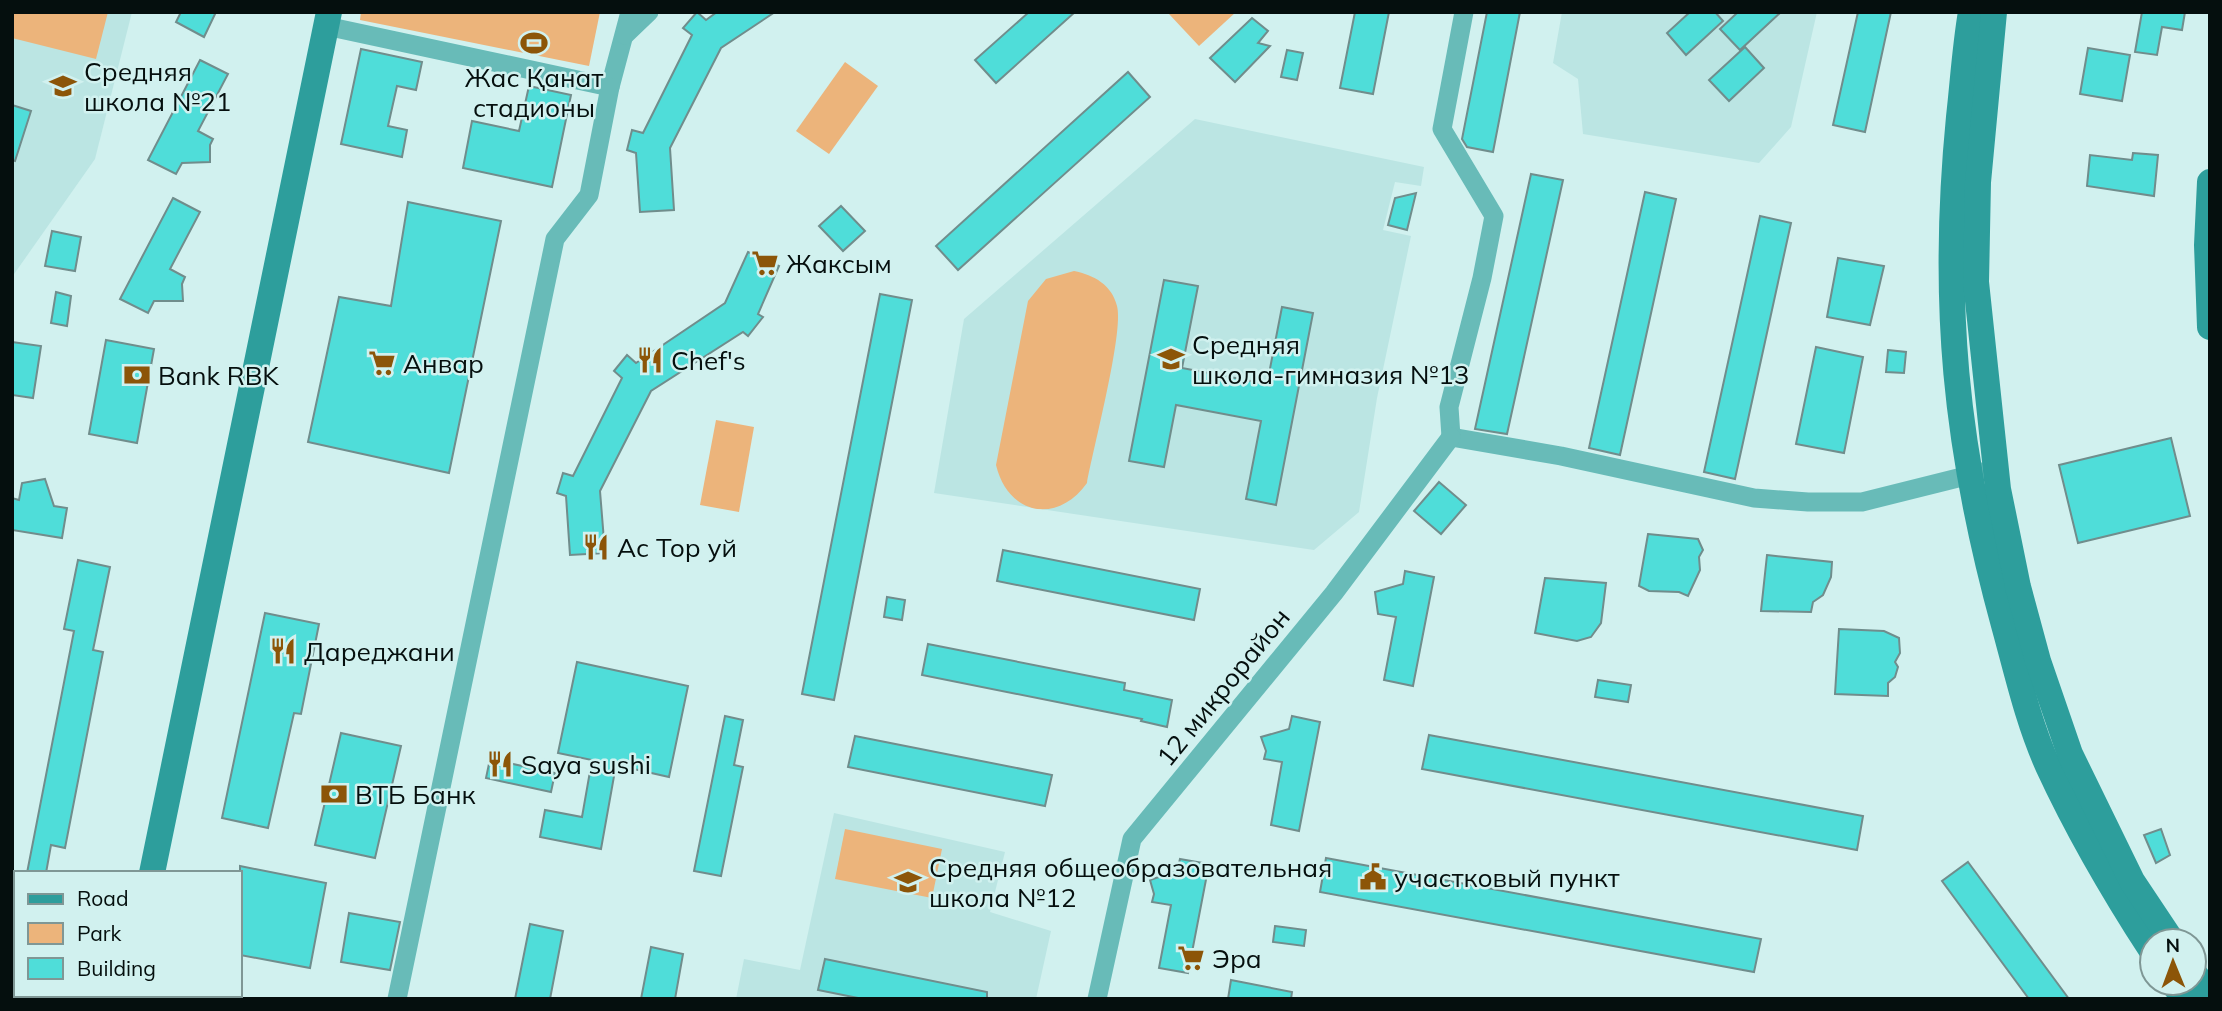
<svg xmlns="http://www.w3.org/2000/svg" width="2222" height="1011" viewBox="0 0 2222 1011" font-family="Mulish,sans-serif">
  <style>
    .built { fill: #bbe5e3 }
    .green { fill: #ecb47b }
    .building { fill: #4fddd9; stroke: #708d8c; stroke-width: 2 }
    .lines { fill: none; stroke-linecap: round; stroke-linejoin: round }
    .street { stroke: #68bbb8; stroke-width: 19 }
    .secondary { stroke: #2d9e9c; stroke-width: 26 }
    .labels { text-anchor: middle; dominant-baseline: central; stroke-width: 5; stroke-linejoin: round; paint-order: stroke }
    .poi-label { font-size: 26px; fill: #050f0e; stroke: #d1f1ef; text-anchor: start }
    .street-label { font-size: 26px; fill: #050f0e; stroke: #d1f1ef }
  </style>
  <rect width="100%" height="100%" fill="#d1f1ef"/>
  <!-- built -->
  <g class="built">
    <path d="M12,12H132L95,159L12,277Z"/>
    <path d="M1562,12H1817L1791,127L1759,163L1583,134L1578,79L1553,63Z"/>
    <path d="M1195,119L1424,167L1421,186L1395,182L1383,230L1411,236L1377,398L1359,512L1314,550L934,493L964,319Z"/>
    <path d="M834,813L1005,852L990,912L1051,931L1036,999H736L744,959L800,970Z"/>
  </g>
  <!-- green -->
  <g class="green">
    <path d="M12,12H108L96,59L12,38Z"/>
    <path d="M361,12H600L589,66L360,20Z"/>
    <path d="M1171,12H1236L1199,46L1169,14Z"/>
    <path d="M845,62L878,86L829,154L796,131Z"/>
    <path d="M1074,271C1094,275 1112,285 1117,306C1124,332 1093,449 1087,483C1057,525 1008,515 996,465L1028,301L1046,279Z"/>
    <path d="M716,420L754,427L739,512L700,505Z"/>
    <path d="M845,829L942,849L932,898L835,879Z"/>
  </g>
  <!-- building -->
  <g class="building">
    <path d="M181,12H216L204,37L176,22Z"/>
    <path d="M697,12L706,20L717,12H775L721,48L670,148L674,210L640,212L636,153L627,150L632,130L643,133L692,35L683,28Z"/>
    <path d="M1029,12H1075L996,83L975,60Z"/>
    <path d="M1355,12H1389L1373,94L1340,88Z"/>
    <path d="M1487,12H1520L1493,152L1467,147L1462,139Z"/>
    <path d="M1690,12H1715L1723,21L1686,55L1667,33Z"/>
    <path d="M1738,12H1781L1740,50L1720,29Z"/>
    <path d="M1858,12H1891L1865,132L1833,125Z"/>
    <path d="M2142,12H2185L2182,30L2162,27L2157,55L2135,52Z"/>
    <path d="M1252,18L1268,31L1258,43L1270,46L1235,82L1210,58Z"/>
    <path d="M1745,47L1764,68L1729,101L1709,80Z"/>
    <path d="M2088,48L2130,55L2122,101L2080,94Z"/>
    <path d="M361,49L422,62L416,90L397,86L388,126L407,130L402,157L341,144Z"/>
    <path d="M1287,50L1303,53L1297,80L1281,77Z"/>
    <path d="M200,60L228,74L198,131L213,139L210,145V162L182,163L176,174L148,160Z"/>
    <path d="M1128,72L1150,97L958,270L936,246Z"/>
    <path d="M529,86L571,95L552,187L463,168L472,121L519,131Z"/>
    <path d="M12,105L31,111L15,161L12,160Z"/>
    <path d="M2133,153L2158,155L2154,196L2087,186L2090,155L2132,160Z"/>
    <path d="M1531,174L1563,180L1507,434L1475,429Z"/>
    <path d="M1645,192L1676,199L1620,455L1589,448Z"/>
    <path d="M1416,193L1407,230L1388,225L1395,198Z"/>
    <path d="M173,198L200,212L170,269L185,277L182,284L183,301H154L148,313L120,299Z"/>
    <path d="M408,202L501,221L449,473L308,442L339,297L391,306Z"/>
    <path d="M841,206L865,231L843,251L819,226Z"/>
    <path d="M1760,216L1791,223L1735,479L1704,472Z"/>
    <path d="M52,231L81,237L75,271L45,266Z"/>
    <path d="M748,252L779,266L758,314L763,317L748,336L743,332L651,391L600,491L605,553L570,555L566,496L557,493L563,473L573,476L622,378L614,371L627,355L636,363L725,303Z"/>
    <path d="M1838,258L1884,266L1870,325L1827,317Z"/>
    <path d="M1164,280L1198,286L1182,368L1267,384L1282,307L1313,313L1276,505L1246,499L1261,421L1176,405L1164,467L1129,461Z"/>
    <path d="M56,292L71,296L67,326L51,323Z"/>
    <path d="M880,294L912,300L834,700L802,694Z"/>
    <path d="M106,340L154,349L137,443L89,434Z"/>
    <path d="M12,342L41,346L33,398L12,395Z"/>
    <path d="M1816,347L1863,357L1844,453L1796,444Z"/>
    <path d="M1888,350L1906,352L1904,373L1886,372Z"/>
    <path d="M2171,438L2190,516L2078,543L2059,465Z"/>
    <path d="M45,479L54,506L67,508L62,538L12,530V498L19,500L22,483Z"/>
    <path d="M1439,482L1466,505L1441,534L1414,511Z"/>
    <path d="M1648,534L1698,539L1703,550L1699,557L1700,570L1688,596L1679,592L1649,591L1639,586Z"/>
    <path d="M1003,550L1200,589L1194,620L997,581Z"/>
    <path d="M1767,555L1832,562L1831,577L1823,595L1813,602L1811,612L1761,611Z"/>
    <path d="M78,560L110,567L93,650L103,652L65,848L51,845L46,873H27L74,631L64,629Z"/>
    <path d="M1405,571L1434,577L1413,686L1384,680L1396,617L1378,614L1375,592L1403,584Z"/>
    <path d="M1545,578L1606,583L1601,623L1591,637L1577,641L1535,633Z"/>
    <path d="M887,597L905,600L902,620L884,617Z"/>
    <path d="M265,613L319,624L301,714L294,713L268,828L222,818Z"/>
    <path d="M1839,629L1884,631L1899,638L1900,653L1895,662L1898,667L1895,677L1888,683V696L1835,694Z"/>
    <path d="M928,644L1125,683L1124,690L1172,700L1167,727L1141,721L1142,719L922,675Z"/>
    <path d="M577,662L688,686L669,777L616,765L601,849L540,837L545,810L582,817L592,760L558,753Z"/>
    <path d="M1598,680L1631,685L1628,702L1595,697Z"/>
    <path d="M725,716L743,720L734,765L743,767L721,876L694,871Z"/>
    <path d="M1292,716L1320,722L1299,831L1271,825L1282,762L1264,759L1266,751L1261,737L1289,729Z"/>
    <path d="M341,733L401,746L375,858L315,845Z"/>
    <path d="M1429,735L1863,816L1857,850L1422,769Z"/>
    <path d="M855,736L1052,775L1045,806L848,767Z"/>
    <path d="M490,759L555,773L551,792L486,778Z"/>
    <path d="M2161,829L2170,855L2156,863L2144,835Z"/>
    <path d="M1326,858L1761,939L1754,972L1320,892Z"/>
    <path d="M1180,859L1209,864L1188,973L1159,968L1171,905L1152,902L1154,894L1150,880L1177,871Z"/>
    <path d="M1968,862L2069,999H2029L1942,881Z"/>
    <path d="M240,866L326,883L310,968L240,955Z"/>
    <path d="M349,913L400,922L390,970L341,962Z"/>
    <path d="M530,924L563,931L550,999H515Z"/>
    <path d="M1275,926L1306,930L1304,946L1273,942Z"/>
    <path d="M651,947L683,954L675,999H641Z"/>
    <path d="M825,959L987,992V999H863L818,990Z"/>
    <path d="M1231,980L1292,992L1291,999H1228Z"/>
  </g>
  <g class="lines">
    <!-- street -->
    <g class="street">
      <path d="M326,26L610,87L630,12"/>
      <path d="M625,35L649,12"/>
      <path d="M1451,437L1561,456L1754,498L1808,502H1862L1982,472"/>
      <path d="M1451,437L1449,407L1482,278L1494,216L1442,129L1464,12"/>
      <path d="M397,999L555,239L589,195L610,87"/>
      <path d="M1097,999L1132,839L1334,593L1451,437"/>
    </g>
    <!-- secondary -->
    <g class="secondary">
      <path d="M1971,12C1965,47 1963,82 1959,117C1941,301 1955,447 2004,625C2017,672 2028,722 2048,766C2078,831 2113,891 2152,951"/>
      <path d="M1994,12L1978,182L1976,282L1998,489L2018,587L2038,661L2070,754L2132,881L2172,941"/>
      <path d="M2210,182L2207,245L2210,327"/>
      <path d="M152,873L329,12"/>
      <path d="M2194,973L2210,995"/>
      <path d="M2173,983L2184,999"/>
      <path d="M126,999L127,995"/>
    </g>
  </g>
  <!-- icons -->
  <defs>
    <g id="stadium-bare" transform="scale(2.1)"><path d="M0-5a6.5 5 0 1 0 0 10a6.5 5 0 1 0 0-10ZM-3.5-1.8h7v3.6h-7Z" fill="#8c5508" stroke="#d1f1ef" stroke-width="2.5" paint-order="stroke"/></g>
    <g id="school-bare" transform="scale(2.1)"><path d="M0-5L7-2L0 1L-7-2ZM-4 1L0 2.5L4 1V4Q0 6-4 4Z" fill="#8c5508" stroke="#d1f1ef" stroke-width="2.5" paint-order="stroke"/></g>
    <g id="supermarket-bare" transform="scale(2.1)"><path d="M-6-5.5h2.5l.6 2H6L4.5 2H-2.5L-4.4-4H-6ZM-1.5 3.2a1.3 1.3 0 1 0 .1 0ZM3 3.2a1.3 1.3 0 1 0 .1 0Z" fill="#8c5508" stroke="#d1f1ef" stroke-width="2.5" paint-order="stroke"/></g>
    <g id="restaurant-bare" transform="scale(2.1)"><path d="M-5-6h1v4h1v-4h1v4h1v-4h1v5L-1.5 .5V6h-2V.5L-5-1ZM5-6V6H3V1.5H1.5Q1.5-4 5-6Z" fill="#8c5508" stroke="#d1f1ef" stroke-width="2.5" paint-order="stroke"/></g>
    <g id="bank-bare" transform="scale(2.1)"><path d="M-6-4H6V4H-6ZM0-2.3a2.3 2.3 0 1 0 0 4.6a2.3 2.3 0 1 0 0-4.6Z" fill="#8c5508" stroke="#d1f1ef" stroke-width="2.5" paint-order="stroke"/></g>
    <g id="civic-bare" transform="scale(2.1)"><path d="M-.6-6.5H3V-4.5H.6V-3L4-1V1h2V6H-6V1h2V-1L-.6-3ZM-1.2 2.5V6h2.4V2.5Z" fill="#8c5508" stroke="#d1f1ef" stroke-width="2.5" paint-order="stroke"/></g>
  </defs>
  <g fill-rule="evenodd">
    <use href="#stadium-bare" x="534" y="43"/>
    <use href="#school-bare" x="63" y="86"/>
    <use href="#supermarket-bare" x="765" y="263"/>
    <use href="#school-bare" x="1171" y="359"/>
    <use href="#restaurant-bare" x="650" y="360"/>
    <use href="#supermarket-bare" x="382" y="363"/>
    <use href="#bank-bare" x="137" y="375"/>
    <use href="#restaurant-bare" x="596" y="547"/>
    <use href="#restaurant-bare" x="283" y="651"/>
    <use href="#restaurant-bare" x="500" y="764"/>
    <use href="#bank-bare" x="334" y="794"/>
    <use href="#civic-bare" x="1373" y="877"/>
    <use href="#school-bare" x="908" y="882"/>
    <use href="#supermarket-bare" x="1191" y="958"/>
  </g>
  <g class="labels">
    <!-- poi labels -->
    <g class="poi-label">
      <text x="84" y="71">Средняя<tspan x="84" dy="30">школа №21</tspan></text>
      <text x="534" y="77" text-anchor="middle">Жас Қанат<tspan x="534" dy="30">стадионы</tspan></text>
      <text x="786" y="263">Жаксым</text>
      <text x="1192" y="344">Средняя<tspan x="1192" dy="30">школа-гимназия №13</tspan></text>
      <text x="671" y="360">Chef's</text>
      <text x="403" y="363">Анвар</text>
      <text x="158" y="375">Bank RBK</text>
      <text x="617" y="547">Ас Тор уй</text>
      <text x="304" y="651">Дареджани</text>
      <text x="521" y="764">Saya sushi</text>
      <text x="355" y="794">ВТБ Банк</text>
      <text x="929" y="867">Средняя общеобразовательная<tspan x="929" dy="30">школа №12</tspan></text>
      <text x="1394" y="877">участковый пункт</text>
      <text x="1212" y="958">Эра</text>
    </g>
    <!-- street labels -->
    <g class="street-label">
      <text transform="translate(1223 687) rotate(-51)">12 микрорайон</text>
    </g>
  </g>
  <!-- border -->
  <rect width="2222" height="1011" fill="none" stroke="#050f0e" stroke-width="28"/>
  <!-- legend -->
  <rect x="14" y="871" width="228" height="126" fill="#d1f1ef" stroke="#7f9795" stroke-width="2"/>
  <rect x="28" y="894" width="35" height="10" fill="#2d9e9c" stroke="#7f9795" stroke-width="2"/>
  <text x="77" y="906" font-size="21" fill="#050f0e">Road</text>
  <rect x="28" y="923" width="35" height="21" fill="#ecb47b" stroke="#7f9795" stroke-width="2"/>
  <text x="77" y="941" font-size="21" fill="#050f0e">Park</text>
  <rect x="28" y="958" width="35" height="21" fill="#4fddd9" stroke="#7f9795" stroke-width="2"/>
  <text x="77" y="976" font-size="21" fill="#050f0e">Building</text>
  <!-- north arrow -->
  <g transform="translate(2173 962) rotate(359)"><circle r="33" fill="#d1f1ef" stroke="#7f9795" stroke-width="2"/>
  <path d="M0-5L12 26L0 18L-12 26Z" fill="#8c5508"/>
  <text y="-10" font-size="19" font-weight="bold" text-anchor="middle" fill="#050f0e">N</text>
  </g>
</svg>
